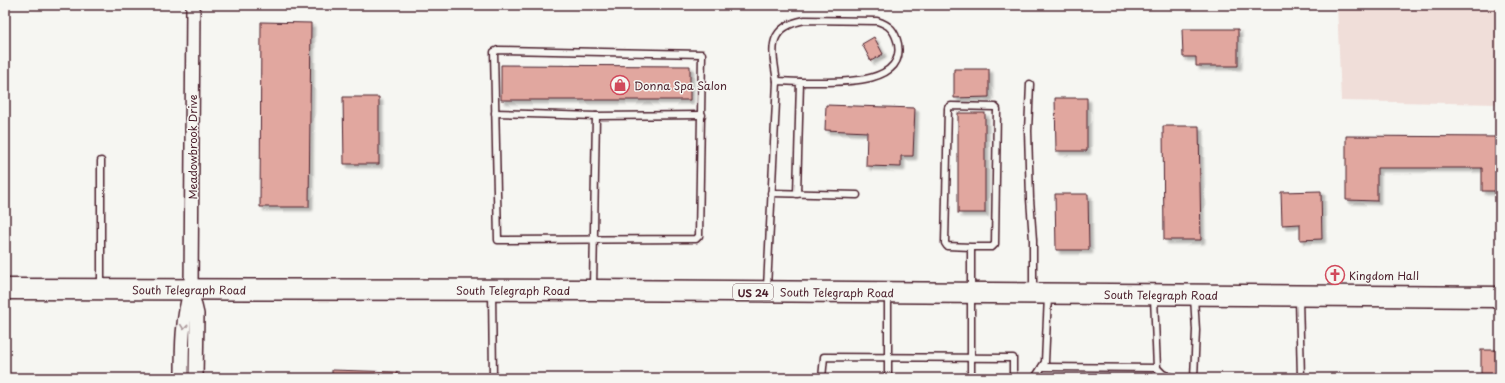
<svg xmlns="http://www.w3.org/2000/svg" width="1505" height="383" viewBox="0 0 1505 383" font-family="'Playpen Sans',sans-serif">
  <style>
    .built { fill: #f0ded9 }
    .building { fill: #e1a79f; stroke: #4a1f2b; filter: url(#shadow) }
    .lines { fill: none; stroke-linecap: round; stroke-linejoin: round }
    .service-casing { stroke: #4a1f2b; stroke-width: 9 }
    .minor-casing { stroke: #4a1f2b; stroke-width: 16 }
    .primary-casing { stroke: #4a1f2b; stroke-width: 23 }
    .service { stroke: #f6f6f2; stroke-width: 6 }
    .minor { stroke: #f6f6f2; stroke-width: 13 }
    .primary { stroke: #f6f6f2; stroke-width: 20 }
    .oneway { stroke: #a99598 }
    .labels { text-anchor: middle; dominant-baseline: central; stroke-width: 3; stroke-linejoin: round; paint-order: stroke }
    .shield { fill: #f6f6f2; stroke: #7e6067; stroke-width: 1 }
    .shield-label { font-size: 10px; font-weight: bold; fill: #4a1f2b }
    .poi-label { font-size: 11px; fill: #4a1f2b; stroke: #f6f6f2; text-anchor: start }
    .street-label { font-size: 11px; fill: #4a1f2b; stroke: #f6f6f2 }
  </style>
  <defs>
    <filter id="shadow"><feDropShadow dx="3.5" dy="3.5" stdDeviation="1" flood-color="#0004"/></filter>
  </defs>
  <rect width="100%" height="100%" fill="#f6f6f2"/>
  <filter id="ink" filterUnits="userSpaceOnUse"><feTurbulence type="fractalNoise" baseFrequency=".025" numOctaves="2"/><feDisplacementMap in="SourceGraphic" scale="8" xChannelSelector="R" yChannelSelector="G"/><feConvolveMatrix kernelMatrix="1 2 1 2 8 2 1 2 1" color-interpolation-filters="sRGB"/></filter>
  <g filter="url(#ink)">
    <!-- built -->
    <path class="built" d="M1337,5H1500V104L1341,101Z"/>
    <!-- building -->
    <g class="building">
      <path d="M261,22L311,23L309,207H260Z"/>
      <path d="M1182,29H1238V66H1196V57H1183Z"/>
      <path d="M874,37L883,54L871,61L862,44Z"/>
      <path d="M501,65L690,66V100H501Z"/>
      <path d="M954,69H989V97L954,98Z"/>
      <path d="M343,97H379V164H344Z"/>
      <path d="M1055,98H1087V151H1056Z"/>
      <path d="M826,105L915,108L913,156H901V167L866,166L867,132L825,130Z"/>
      <rect x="958" y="113" width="27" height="100"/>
      <path d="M1163,126H1199L1201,240H1164Z"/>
      <path d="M1346,136L1500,137V191H1482V168H1377V201L1346,200Z"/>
      <path d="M1321,191L1322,239L1300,240V224L1282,225L1281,192Z"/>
      <path d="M1055,194H1088L1089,250H1056Z"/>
      <rect x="1481" y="350" width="19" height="28"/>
      <path d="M332,370L397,372V378H332Z"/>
    </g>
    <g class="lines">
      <!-- service casing -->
      <g class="service-casing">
        <g id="service">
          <path d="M498,50L702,54L699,236L696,239L498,240L494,52Z"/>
          <path d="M777,81C772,50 766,27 805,20L877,21C890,25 895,31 898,44C906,89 827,81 800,82"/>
          <path d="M1030,84L1028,131L1030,199L1033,240V290"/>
          <path d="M495,113L596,116L702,115"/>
          <path d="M101,161V287"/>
          <path d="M771,193L857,195"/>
          <path d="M593,287L596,116"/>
          <path d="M767,288L777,81L800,82L797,194"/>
          <path d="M492,292L493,378"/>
          <path d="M888,295V378"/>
          <path d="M1194,297L1196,330L1194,378"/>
          <path d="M1154,298L1157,368L1163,374L1173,378"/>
          <path d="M1299,298L1301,378"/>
          <path d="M1042,367L1157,368"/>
          <path d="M822,378L824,357L1013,358V378"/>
          <path d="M971,378V247L947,246L945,243L948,108L951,106L995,107L997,109L995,244L992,247H971"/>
          <path d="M1035,378L1045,362L1048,296"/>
        </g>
      </g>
      <!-- minor casing -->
      <g class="minor-casing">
        <g id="minor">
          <path d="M193,5L191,289L197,314L196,378"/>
          <path d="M182,378C182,348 182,318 191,289"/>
        </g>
      </g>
      <!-- primary casing -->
      <g class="primary-casing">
        <g id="primary">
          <path id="s1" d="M5,289L593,290L1500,297"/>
        </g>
      </g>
      <!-- service -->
      <use href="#service" class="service"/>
      <!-- minor -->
      <use href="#minor" class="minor"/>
      <!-- primary -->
      <use href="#primary" class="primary"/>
    </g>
    <!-- one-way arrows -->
    <defs><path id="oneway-chevron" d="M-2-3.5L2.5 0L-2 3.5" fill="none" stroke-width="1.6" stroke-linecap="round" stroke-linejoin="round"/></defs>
    <use class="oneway" href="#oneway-chevron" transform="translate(184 327) rotate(96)"/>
  </g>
  <!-- icons -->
  <defs>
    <g id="shop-ring" transform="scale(1)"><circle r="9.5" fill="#f6f6f2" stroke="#d1495b" stroke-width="1.5"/><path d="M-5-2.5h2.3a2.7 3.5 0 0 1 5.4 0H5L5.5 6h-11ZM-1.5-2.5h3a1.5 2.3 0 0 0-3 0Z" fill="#d1495b"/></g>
    <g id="church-ring" transform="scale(1)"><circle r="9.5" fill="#f6f6f2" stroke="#d1495b" stroke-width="1.5"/><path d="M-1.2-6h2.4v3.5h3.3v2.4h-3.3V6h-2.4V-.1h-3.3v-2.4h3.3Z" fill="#d1495b"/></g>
  </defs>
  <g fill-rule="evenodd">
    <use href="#shop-ring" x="620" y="85"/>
    <use href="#church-ring" x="1335" y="275"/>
  </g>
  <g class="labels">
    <!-- shield labels -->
    <rect class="shield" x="733" y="284" width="40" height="16" rx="3"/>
    <g class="shield-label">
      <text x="753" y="292">US 24</text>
    </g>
    <!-- poi labels -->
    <g class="poi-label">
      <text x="634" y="85">Donna Spa Salon</text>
      <text x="1349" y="275">Kingdom Hall</text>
    </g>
    <!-- street labels -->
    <g class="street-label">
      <text transform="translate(192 147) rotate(-90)">Meadowbrook Drive</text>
      <text stroke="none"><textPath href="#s1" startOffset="184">South Telegraph Road</textPath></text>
      <text stroke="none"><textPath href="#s1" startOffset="508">South Telegraph Road</textPath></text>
      <text stroke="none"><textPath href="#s1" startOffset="832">South Telegraph Road</textPath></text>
      <text stroke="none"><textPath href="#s1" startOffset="1156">South Telegraph Road</textPath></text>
    </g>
  </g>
  <!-- margin -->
  <rect width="1505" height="383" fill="none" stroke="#f6f6f2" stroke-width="20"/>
  <rect x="10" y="10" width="1485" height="363" fill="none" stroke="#4a1f2b" stroke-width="1.5" filter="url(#ink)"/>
</svg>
